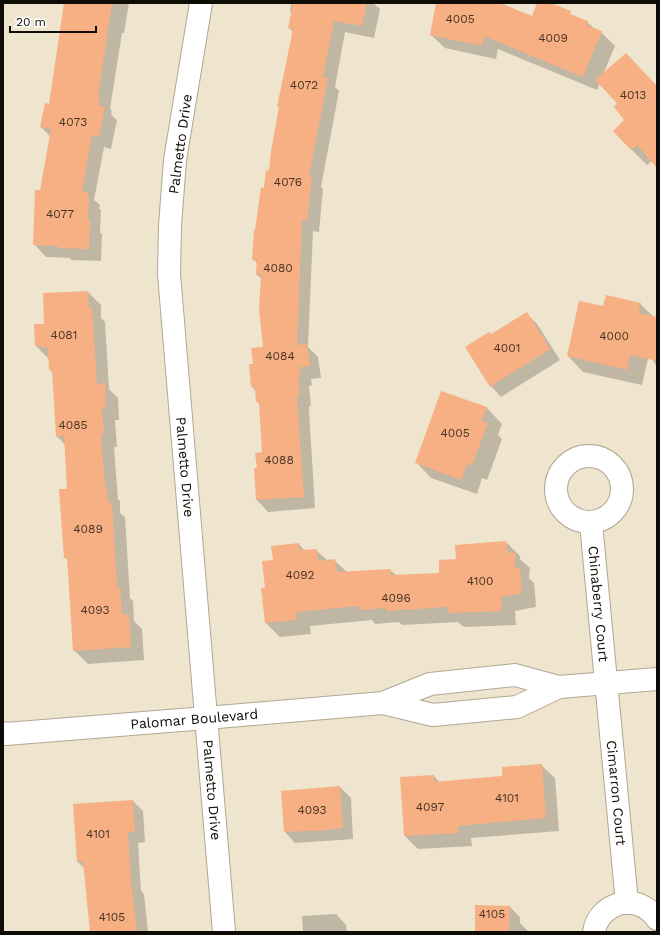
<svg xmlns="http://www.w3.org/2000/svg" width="660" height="935" viewBox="0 0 660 935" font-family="'Work Sans',sans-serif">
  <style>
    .shadow { fill: #0003 }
    .building { fill: #f6b083 }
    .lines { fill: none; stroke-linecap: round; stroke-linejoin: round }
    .street-casing { stroke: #b2a793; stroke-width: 24 }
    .street { stroke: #fff; stroke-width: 22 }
    .labels { text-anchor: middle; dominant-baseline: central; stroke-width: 3.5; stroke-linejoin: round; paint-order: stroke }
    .number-label { font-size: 12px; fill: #493424 }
    .street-label { font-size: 14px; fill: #0f0b05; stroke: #fff }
  </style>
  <rect width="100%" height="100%" fill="#efe4ce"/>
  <!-- shadow -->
  <g class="shadow">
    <path d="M65,3H129L124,33H122L110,109L112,111L111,115L117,120L111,149L104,147L94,200L100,205L99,209L101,210L100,232L102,234L101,261L71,260L70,258L46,257L34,244L41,191L50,136L41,127L50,105Z"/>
    <path d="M291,3H373L380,9L374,38L345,32L335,87L339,91L321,187L323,189L319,232L313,231L308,347L318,357L321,378L311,379L312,385L309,386L311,406H309V410L315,508L268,512L257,500L255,469H258L263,453L260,404L257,402L256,391L252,387L254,365L264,348L261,278L257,275L258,264L254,260L265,189L270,172L293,32L289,28L292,13L290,11Z"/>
    <path d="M437,3H498L532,17L538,3L587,22L595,29L601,32L615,46L603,75L657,87V166L652,161L647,165L614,132L626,120L618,103L600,83L597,90L498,49L496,59L445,48L431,35Z"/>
    <path d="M88,292L101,305V318L105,322L109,389L118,398L119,420H115L117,447H114L118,499L120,501V513L125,517L130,598L133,601L134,621L142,629L144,660L88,664L74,650L68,561L65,557L68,490L65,445L57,436L53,373L50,370L49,359L36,346L45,325Z"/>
    <path d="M640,304L654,317L657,318V367L649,354L642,385L583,372L568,356L604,307Z"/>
    <path d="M526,313L537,324L560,360L501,397L491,386V335Z"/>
    <path d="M487,408L502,424L498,435L502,439L487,480L482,478L477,494L431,478L416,462Z"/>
    <path d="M506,542L520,556V559L530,568L529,578L534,583L536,607L515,611L516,625L464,627L458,622L402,625L399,622L375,624L372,620L310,626L311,634L280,637L266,623V589L274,561L299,544L305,551L316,550L328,561H335L347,572L390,570L397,576L440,574L457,560Z"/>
    <path d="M541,765L555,778L559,831L471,838L472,846L418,849L405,836L434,776L440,783L503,777Z"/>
    <path d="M340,787L351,798L353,839L340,840L295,843L285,832L282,792Z"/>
    <path d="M133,801L143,811L145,842L138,843L141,891L144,894L148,932H91L85,869L78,862Z"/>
    <path d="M510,907L520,917V923L529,932H476Z"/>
    <path d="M336,914L346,925L347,932H303L302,916Z"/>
  </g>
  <!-- building -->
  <g class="building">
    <path d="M64,3H112L98,97L100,98L99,106L105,107L99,137L92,135L82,192H88L87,196L89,197L88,220H90L89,249L58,248V246L33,245L35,190H40L51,129L40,127L45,103L49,104Z"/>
    <path d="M293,3H367L362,26L334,21L323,77L328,78L309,176L312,177L307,221L302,220L297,345L307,344L310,366L300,367L301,374H298L300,394H298L297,398L304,497L256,500L254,468H257L255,453L262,452L259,402H256L255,387H251L249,364H253L251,348L263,347L259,309L261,275H256L257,260H252L254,230H255L261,187L264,188L266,170L269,171L271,151L279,107H277L293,29L288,28Z"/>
    <path d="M436,3H500L532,16L537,3H551L571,11L570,14L588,21L586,25L602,31L583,77L484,36L482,46L430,35Z"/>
    <path d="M626,53L657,86V168L637,145L631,150L613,131L624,120L614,107L617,103L595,80Z"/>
    <path d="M88,291L89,308H92L97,384L105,383L106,407H102L104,434H101L105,487H107L108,503H112L117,587H120L122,615L129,614L131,647L73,651L67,558H64L59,489H67L64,436L56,437L52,370H49L48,348H42V346H35L34,324H44L43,293Z"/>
    <path d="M606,295L641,303L638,313L657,317V361L630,355L627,370L567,356L579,301L603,306Z"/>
    <path d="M527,312L550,349L490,387L465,347L489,332L491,334Z"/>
    <path d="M441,391L487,407L482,421L488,423L472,465L467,464L461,480L415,463Z"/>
    <path d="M506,541L508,553H516L514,567L520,568L522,593L501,597L502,611L448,613V607L386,611V608L360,610V606L296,612L297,620L265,623L261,588H265L262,561L273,560L271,546L299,543L300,550L317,549L318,561L335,559L337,572L391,569V575L439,573V560L456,559L455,545Z"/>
    <path d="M542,764L546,818L458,826L459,833L404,836L400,777L434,775V782L502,776V767Z"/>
    <path d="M340,786L343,828L329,829L330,830L284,832L281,791Z"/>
    <path d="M133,800L135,832H128L131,882L137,932H90L83,862H77L73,804Z"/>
    <path d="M475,905L510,906L509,932H475Z"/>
  </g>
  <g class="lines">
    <!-- street casing -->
    <g class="street-casing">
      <g id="street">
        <path id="s1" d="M201,3L175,160L170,226L169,274L224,932"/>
        <circle cx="589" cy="489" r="33"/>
        <path id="s2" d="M591,523L627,903"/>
        <path d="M383,703L433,715L517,707L559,687"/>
        <path id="s3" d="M3,733L6,734L206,718L383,703L430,684L515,675L559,687L657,679"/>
        <path d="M594,932C597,911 620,897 640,905C647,908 653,913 657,919"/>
      </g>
    </g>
    <!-- street -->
    <use href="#street" class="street"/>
  </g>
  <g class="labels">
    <!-- number labels -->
    <g class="number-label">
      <text x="460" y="19">4005</text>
      <text x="553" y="38">4009</text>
      <text x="304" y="85">4072</text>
      <text x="633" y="95">4013</text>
      <text x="73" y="122">4073</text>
      <text x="288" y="182">4076</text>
      <text x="60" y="214">4077</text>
      <text x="278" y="268">4080</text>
      <text x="64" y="335">4081</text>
      <text x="614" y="336">4000</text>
      <text x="507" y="348">4001</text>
      <text x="280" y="356">4084</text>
      <text x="73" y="425">4085</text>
      <text x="455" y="433">4005</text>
      <text x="279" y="460">4088</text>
      <text x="88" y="529">4089</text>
      <text x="300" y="575">4092</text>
      <text x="480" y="581">4100</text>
      <text x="396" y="598">4096</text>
      <text x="95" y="610">4093</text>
      <text x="507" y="798">4101</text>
      <text x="430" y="807">4097</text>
      <text x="312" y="810">4093</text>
      <text x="98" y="834">4101</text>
      <text x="492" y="914">4105</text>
      <text x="112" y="917">4105</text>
    </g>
    <!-- street labels -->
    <g class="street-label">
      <text transform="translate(180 144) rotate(-82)">Palmetto Drive</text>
      <text stroke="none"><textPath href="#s1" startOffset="467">Palmetto Drive</textPath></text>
      <text stroke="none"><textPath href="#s2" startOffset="81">Chinaberry Court</textPath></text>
      <text stroke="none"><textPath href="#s3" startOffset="192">Palomar Boulevard</textPath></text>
      <text stroke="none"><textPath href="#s1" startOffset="791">Palmetto Drive</textPath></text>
      <text stroke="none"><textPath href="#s2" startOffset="271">Cimarron Court</textPath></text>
    </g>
  </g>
  <!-- border -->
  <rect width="660" height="935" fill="none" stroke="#0f0b05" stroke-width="8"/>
  <!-- scale -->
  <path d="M10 26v6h86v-6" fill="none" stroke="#0f0b05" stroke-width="2"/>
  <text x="16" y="26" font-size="12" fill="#0f0b05" stroke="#ffffff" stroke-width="3" paint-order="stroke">20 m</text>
</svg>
